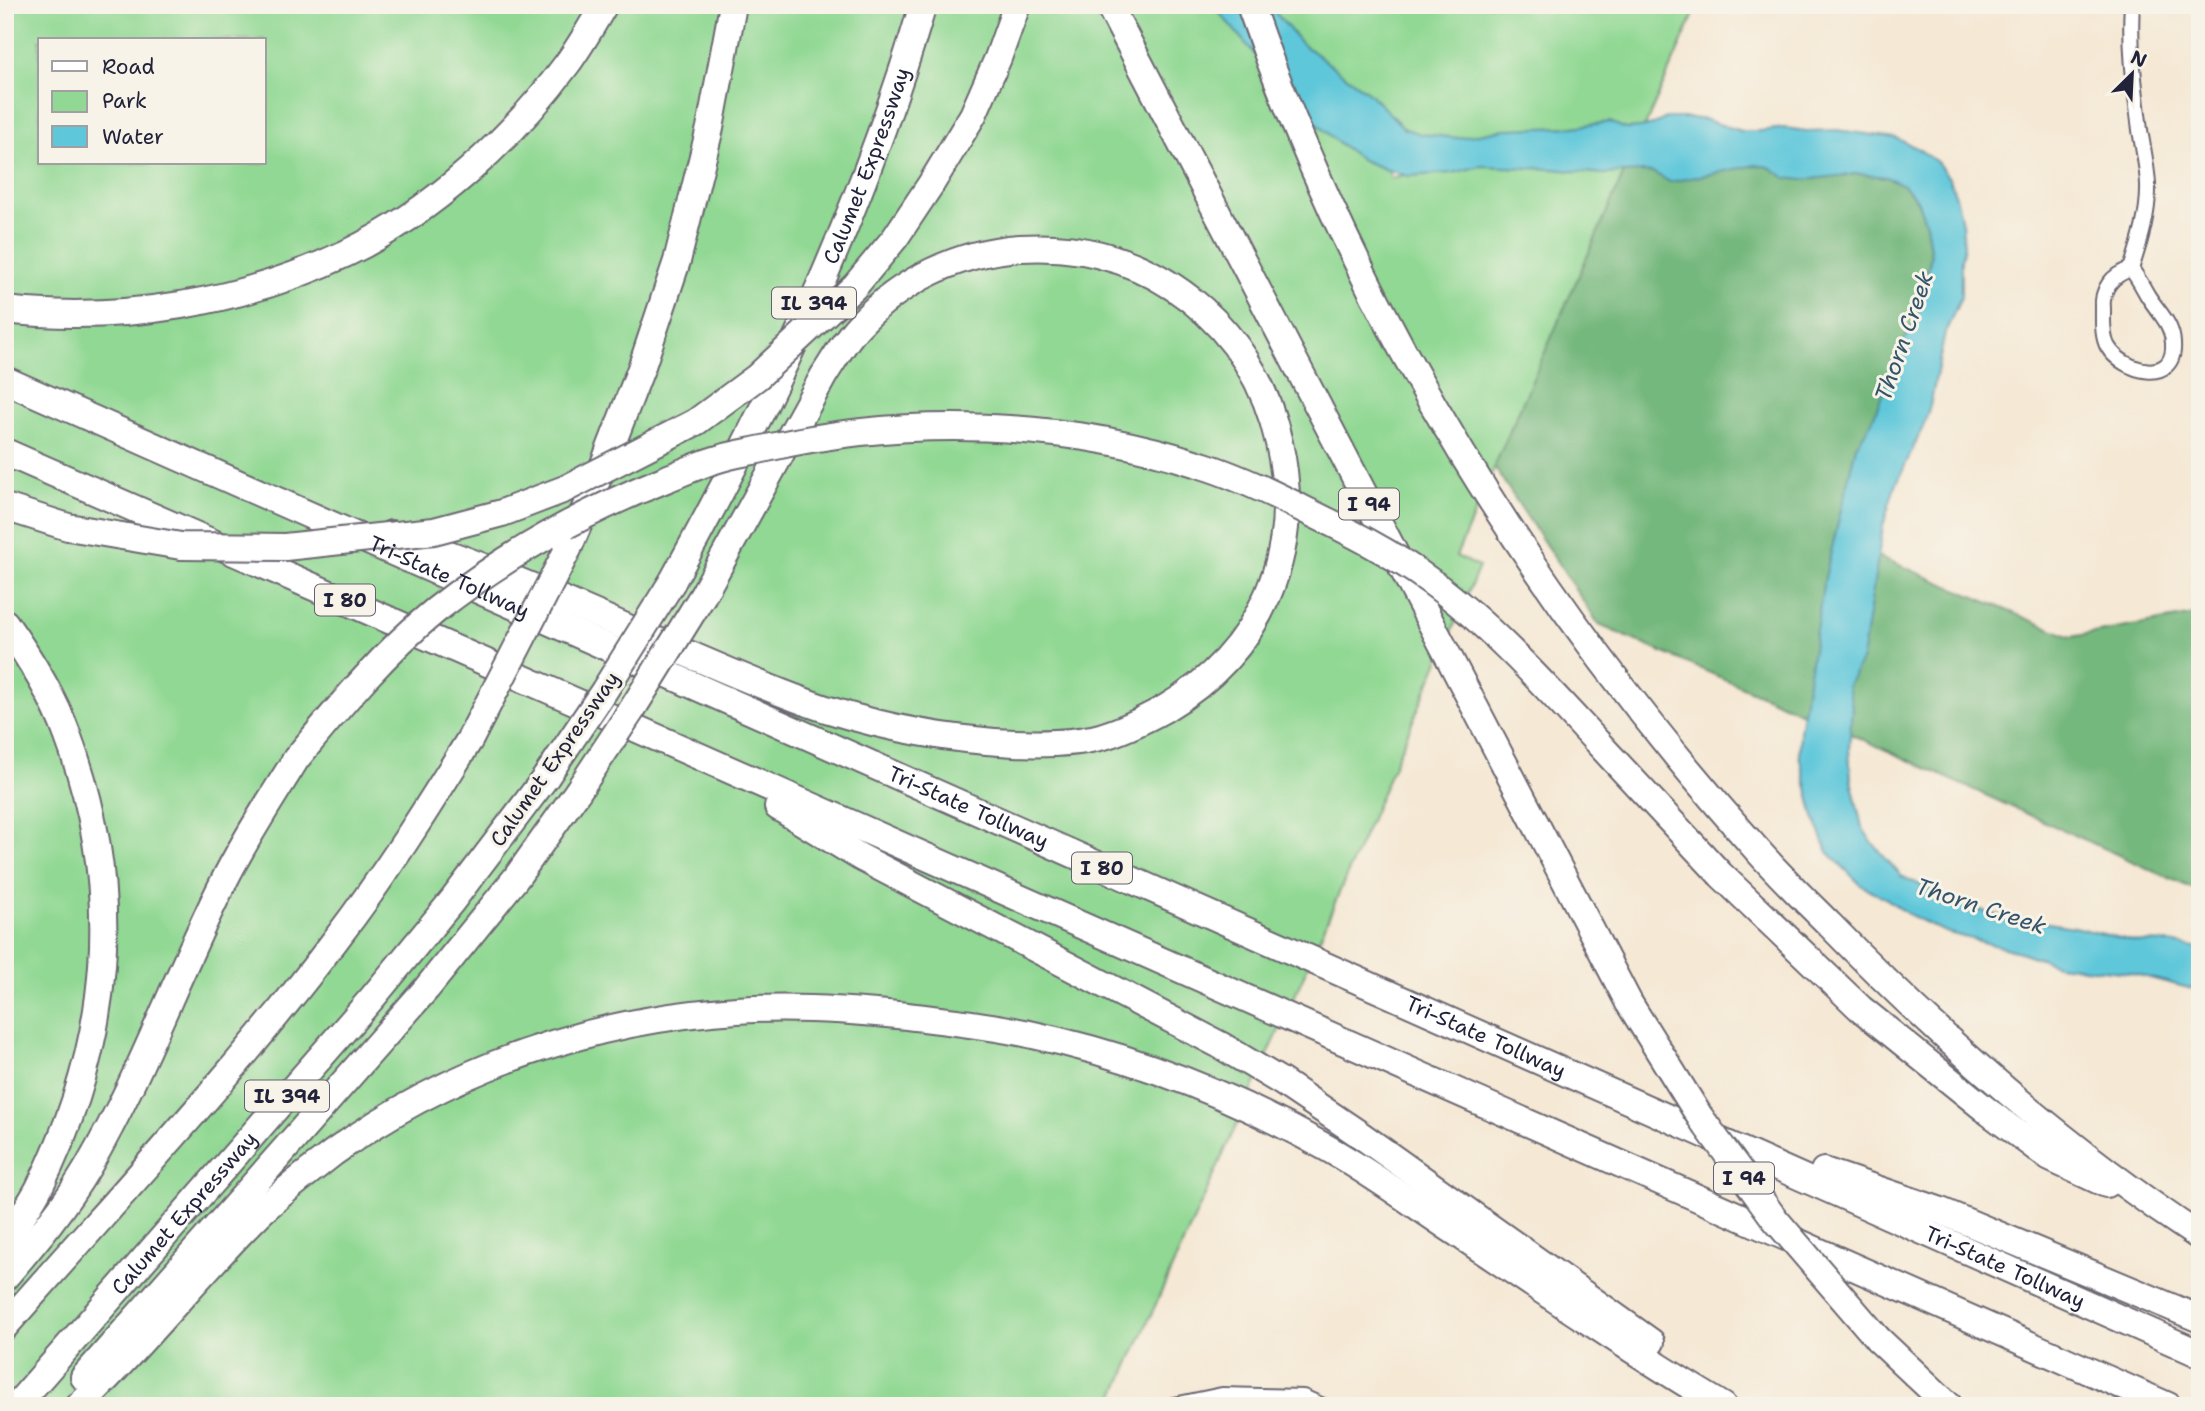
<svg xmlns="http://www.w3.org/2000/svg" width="2205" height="1411" viewBox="0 0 2205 1411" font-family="'Shantell Sans',sans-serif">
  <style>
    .green { fill: #90d893; stroke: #597d67; stroke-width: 2; fill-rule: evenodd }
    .forest { fill: #74b87d; stroke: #4b6d5c; stroke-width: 2 }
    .water { fill: #5ec7da; stroke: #40748a; stroke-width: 2 }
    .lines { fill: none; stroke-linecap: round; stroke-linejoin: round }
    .minor-casing { stroke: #6c6771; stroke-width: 18 }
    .motorway-casing { stroke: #6c6771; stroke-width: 30 }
    .minor { stroke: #fff; stroke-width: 14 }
    .motorway { stroke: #fff; stroke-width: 26 }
    .motorway-bridge-casing { stroke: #6c6771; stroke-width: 30; stroke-linecap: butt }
    .motorway-bridge { stroke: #fff; stroke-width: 26 }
    .labels { text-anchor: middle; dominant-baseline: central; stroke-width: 6; stroke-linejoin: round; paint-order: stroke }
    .shield { fill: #f7f3e8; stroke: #62616f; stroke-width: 2 }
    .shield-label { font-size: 19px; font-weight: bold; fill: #22223b }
    .street-label { font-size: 21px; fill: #22223b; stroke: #f7f3e8 }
    .water-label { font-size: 23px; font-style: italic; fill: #34546b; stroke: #f7f3e8 }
  </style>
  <rect width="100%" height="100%" fill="#f7f3e8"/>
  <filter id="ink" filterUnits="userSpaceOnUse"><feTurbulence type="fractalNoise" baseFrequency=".0143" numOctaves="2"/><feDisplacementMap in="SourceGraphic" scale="14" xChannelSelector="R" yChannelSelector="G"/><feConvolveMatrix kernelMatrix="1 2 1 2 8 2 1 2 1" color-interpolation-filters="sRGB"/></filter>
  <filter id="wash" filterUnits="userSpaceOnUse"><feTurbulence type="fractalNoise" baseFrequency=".00686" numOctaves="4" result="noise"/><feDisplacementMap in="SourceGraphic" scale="28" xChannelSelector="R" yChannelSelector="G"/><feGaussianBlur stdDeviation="1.57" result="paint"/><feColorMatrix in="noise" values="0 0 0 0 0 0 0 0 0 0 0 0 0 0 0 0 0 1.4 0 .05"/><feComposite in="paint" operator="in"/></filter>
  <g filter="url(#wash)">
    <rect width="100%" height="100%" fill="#f5e8d4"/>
    <!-- green -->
    <path class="green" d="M5,5H1698L1632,156L1402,137L1368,105L1391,178L1488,155L1629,162L1456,556L1479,567L1303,977L1110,1406H5ZM40,40H264V163H40Z"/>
    <!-- forest -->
    <g class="forest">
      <path d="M1629,162L1822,164L1900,180L1917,200L1926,223L1931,255L1926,282L1918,314L1899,351L1812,717L1599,625L1494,467Z"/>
      <path d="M1856,547L2071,637L2200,614V892L1846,732L1828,693Z"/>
    </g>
    <!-- water -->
    <path class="water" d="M1213,5H1269L1301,43L1369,93L1405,129L1421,134L1457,138L1505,129L1573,127L1610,122L1626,129L1640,128L1653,125L1666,118H1692L1706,120L1741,131H1760L1785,128L1806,131L1837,130L1896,138L1917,148L1937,162L1949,178L1956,196L1962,223L1964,245L1961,261V297L1945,333L1930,406L1923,427L1894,489L1883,526L1862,659L1848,685L1852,706L1849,749L1851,779L1862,827L1871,841L1901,876L1949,898L1991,914L2074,927L2137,942L2170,943L2200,949V991L2131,973L2057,965L2023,953L1945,932L1906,913L1887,899L1862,886L1828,852L1814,817L1799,755L1800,731L1823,586L1856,446L1872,421L1899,351L1918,314L1926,282L1931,255L1926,223L1917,200L1904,185L1886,177L1858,174L1802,180L1786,178L1769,167L1756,165L1670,182L1654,173L1643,172L1603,174L1552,169L1481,166L1453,173L1408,176L1387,170L1362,160L1336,141L1302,110Z"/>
  </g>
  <g filter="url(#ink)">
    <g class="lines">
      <!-- minor casing -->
      <g class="minor-casing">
        <g id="minor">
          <path d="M2131,269C2139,279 2142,286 2148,296C2158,312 2172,323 2173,343C2176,386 2123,372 2108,347C2102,337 2103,321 2103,309C2101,289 2112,275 2131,269Z"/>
          <path d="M2131,269C2140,242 2149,213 2148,184C2147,166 2143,148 2140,130C2135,89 2129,46 2132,5"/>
          <path d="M1169,1406L1222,1395L1303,1397L1323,1406"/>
        </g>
      </g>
      <!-- motorway casing -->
      <g class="motorway-casing">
        <g id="motorway">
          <path d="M1109,5L1629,1003"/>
          <path d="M1250,5C1358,319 1538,605 1758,851C1781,877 1806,901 1830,925C1943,1041 2065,1148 2200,1237"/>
          <path d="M5,310C121,323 242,303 347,253C432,212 512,139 567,64C581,45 592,25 604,5"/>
          <path id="s1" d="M5,380L2200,1354"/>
          <path d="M5,452L547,689L2168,1406"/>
          <path d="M391,534C491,566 585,610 681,651C729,671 777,693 826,709C886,728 951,740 1014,743C1042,744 1073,744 1100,737C1122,731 1144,720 1164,709C1261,652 1304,553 1279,443C1266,384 1237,336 1190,299C1140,260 1082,244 1020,248C959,252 900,281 859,325C845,340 835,358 824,375L703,595"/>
          <path d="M568,549L606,459L642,366L677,261L710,128L733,5"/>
          <path id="s2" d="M672,582C774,398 863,208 923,5"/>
          <path d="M5,623C29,657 53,695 67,734C125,888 112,1042 39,1188C29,1207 16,1224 5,1242"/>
          <path d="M1599,744L1721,875L1860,1008L1990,1113L2050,1158L2106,1184"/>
          <path d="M778,807L860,857L1220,1045L1282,1082L1362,1136L1651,1342"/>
          <path d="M1824,1171L1941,1211L2200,1319"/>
          <path d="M5,1277C35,1242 65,1206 88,1167C141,1076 176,976 223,883C244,840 271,800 296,759"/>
          <path d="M5,1326C117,1198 235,1074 337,938C386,874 428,807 470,739"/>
          <path d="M1878,1339L1949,1406"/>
          <path d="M84,1377L427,988L516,878L578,791"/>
          <path id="s3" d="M16,1406L373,997L452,901L546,777"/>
          <path d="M79,1406C143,1345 197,1275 260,1213C282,1192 309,1172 333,1153C450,1068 594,1019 737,1010C794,1006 851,1010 907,1016C948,1021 988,1025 1029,1034C1133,1056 1234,1096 1327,1148C1371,1173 1412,1203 1454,1231C1543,1291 1631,1351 1723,1406"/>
        </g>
      </g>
      <!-- minor -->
      <use href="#minor" class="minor"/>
      <!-- motorway -->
      <use href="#motorway" class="motorway"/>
      <!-- motorway-bridge casing -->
      <g class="motorway-bridge-casing">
        <g id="motorway-bridge">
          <path d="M5,507L68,527L181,546L285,547L434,531L502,513L565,489L696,422L757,377L855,286L895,238L931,184L973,115L998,58L1017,5"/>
          <path d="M470,739L568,549"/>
          <path d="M296,759C339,707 383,653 436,610C506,555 583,512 666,479C682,473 698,465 715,460C732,454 750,452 767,448C905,416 1065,420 1201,465C1237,476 1272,493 1305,510C1348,531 1392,553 1430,581C1493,627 1547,688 1599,744"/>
          <path d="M546,777L604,691L672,582"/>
          <path d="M578,791L633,708L703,595"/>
          <path d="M1629,1003L1700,1117L1774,1218L1878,1339"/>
        </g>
      </g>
      <!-- motorway-bridge -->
      <use href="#motorway-bridge" class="motorway-bridge"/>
    </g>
  </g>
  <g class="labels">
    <!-- shield labels -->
    <g class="shield">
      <rect x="772" y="287.5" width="84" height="31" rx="5"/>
      <rect x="1339" y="488.5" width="60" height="31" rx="5"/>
      <rect x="315" y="584.5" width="60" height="31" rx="5"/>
      <rect x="1072" y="852.5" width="60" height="31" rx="5"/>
      <rect x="245" y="1080.5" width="84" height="31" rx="5"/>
      <rect x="1714" y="1162.5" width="60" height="31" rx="5"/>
    </g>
    <g class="shield-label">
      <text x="814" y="303">IL 394</text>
      <text x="1369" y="504">I 94</text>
      <text x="345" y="600">I 80</text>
      <text x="1102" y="868">I 80</text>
      <text x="287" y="1096">IL 394</text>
      <text x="1744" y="1178">I 94</text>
    </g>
    <!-- street labels -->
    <g class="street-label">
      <text stroke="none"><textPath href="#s2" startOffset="460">Calumet Expressway</textPath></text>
      <text stroke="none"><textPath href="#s1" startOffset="486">Tri-State Tollway</textPath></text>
      <text transform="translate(555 759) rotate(-55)">Calumet Expressway</text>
      <text stroke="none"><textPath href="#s1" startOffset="1054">Tri-State Tollway</textPath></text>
      <text stroke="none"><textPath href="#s1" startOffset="1620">Tri-State Tollway</textPath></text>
      <text stroke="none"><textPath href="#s3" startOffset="256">Calumet Expressway</textPath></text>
      <text stroke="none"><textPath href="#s1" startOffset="2188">Tri-State Tollway</textPath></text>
    </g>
    <!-- water labels -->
    <g class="water-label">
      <text transform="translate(1904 336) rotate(-71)">Thorn Creek</text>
      <text transform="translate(1981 906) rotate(18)">Thorn Creek</text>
    </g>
  </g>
  <!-- margin -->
  <rect width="2205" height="1411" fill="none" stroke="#f7f3e8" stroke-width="28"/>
  <!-- legend -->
  <rect x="38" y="38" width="228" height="126" fill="#f7f3e8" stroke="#a29fa3" stroke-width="2"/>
  <rect x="52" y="61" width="35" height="10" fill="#ffffff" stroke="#a29fa3" stroke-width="2"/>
  <text x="102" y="74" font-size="21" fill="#22223b">Road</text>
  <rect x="52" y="91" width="35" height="21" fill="#90d893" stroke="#a29fa3" stroke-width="2"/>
  <text x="102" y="108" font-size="21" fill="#22223b">Park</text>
  <rect x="52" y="126" width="35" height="21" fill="#5ec7da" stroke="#a29fa3" stroke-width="2"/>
  <text x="102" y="144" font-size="21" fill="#22223b">Water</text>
  <!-- north arrow -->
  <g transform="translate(2132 74) rotate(24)" stroke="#f7f3e8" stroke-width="5" paint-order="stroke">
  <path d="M0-5L12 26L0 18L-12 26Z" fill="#22223b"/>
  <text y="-10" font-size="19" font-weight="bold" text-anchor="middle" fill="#22223b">N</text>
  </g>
</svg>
